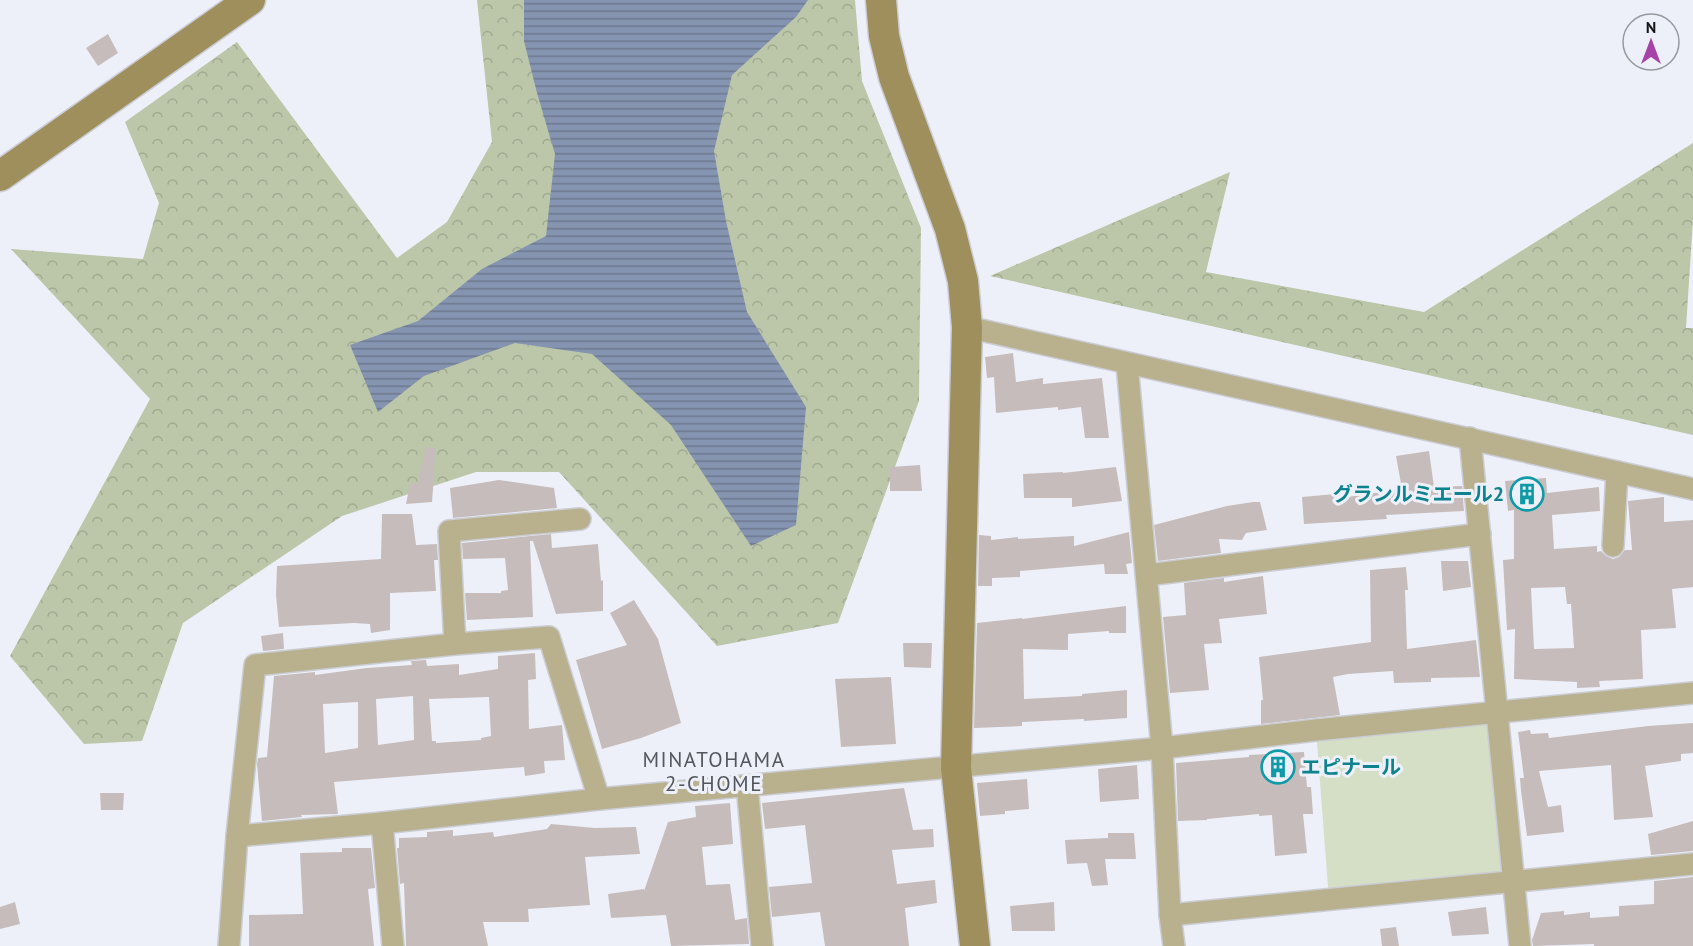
<svg xmlns="http://www.w3.org/2000/svg" width="1693" height="946" viewBox="0 0 1693 946" font-family="'PT Sans','Noto Sans JP',sans-serif">
  <style>
    .forest { fill: url(#forest-crowns) }
    .park { fill: #d5dfc6 }
    .water { fill: url(#water-rules) }
    .building { fill: #c6bcbb; fill-rule: evenodd }
    .lines { fill: none; stroke-linecap: round; stroke-linejoin: round }
    .street-casing { stroke: #cbcdd5; stroke-width: 24 }
    .secondary-casing { stroke: #cbcdd5; stroke-width: 33 }
    .street { stroke: #b9b08e; stroke-width: 21 }
    .secondary { stroke: #9e8f5c; stroke-width: 30 }
    .labels { text-anchor: middle; dominant-baseline: central; stroke-width: 6; stroke-linejoin: round; paint-order: stroke }
    .culture-label { font-size: 20px; font-weight: bold; fill: #0d838f; stroke: #eef0f9; text-anchor: end }
    .neighbourhood-label { font-size: 21px; letter-spacing: 1.5px; fill: #54565d; stroke: #eef0f9 }
  </style>
  <defs>
    <pattern id="forest-crowns" width="20" height="18" patternUnits="userSpaceOnUse" patternTransform="scale(1.5)"><rect width="20" height="18" fill="#bbc7a8"/><path d="M2 6a3 3 0 1 1 6 0M12 15a3 3 0 1 1 6 0" fill="none" stroke="#a0aa90"/></pattern>
    <pattern id="water-rules" width="6" height="5" patternUnits="userSpaceOnUse" patternTransform="scale(1.5)"><rect width="6" height="5" fill="#8594b0"/><path d="M0 2.5h6" fill="none" stroke="#6c788e"/></pattern>
  </defs>
  <rect width="100%" height="100%" fill="#eef0f9"/>
  <!-- forest -->
  <g class="forest">
    <path d="M477,0H855L862,81L921,228L919,401L838,623L717,646L559,472H476L342,516L183,623L142,741L84,744L10,656L150,399L11,249L143,259L159,203L125,122L237,42L397,258L447,222L492,142Z"/>
    <path d="M1693,143V220L1686,328H1693V435L990,276L1230,172L1206,272L1424,312Z"/>
  </g>
  <!-- park -->
  <path class="park" d="M1497,712L1514,881L1329,900L1316,730Z"/>
  <!-- water -->
  <path class="water" d="M524,0H808L796,17L732,75L714,151L726,221L747,312L806,407L796,525L751,546L671,425L592,354L515,343L424,376L378,412L350,345L418,321L482,269L546,236L555,154L537,93L524,41Z"/>
  <!-- building -->
  <g class="building">
    <path d="M108,34L118,53L98,66L86,48Z"/>
    <path d="M1013,353L1016,382L1043,378V384L1102,378L1109,438H1085L1081,407L1058,410V407L996,413L994,377L987,378L985,357Z"/>
    <path d="M426,447L436,448L432,502L406,504L410,484H418Z"/>
    <path d="M1429,451L1434,487L1462,486L1464,511L1386,515L1387,519L1304,524L1302,497L1346,493L1347,497L1402,489L1396,456Z"/>
    <path d="M920,465L922,491H890V467Z"/>
    <path d="M1116,467L1122,501L1072,507V498H1024L1023,474L1063,472V473Z"/>
    <path d="M1546,478L1547,493L1599,487L1600,511L1552,515L1554,549L1597,546V552L1601,551L1606,556L1613,559L1619,557L1625,550H1632L1628,501L1664,497V522L1693,520V587L1672,589L1676,628L1641,630L1643,679L1599,681L1600,687L1577,688V682L1514,679L1515,629L1507,630L1503,560L1514,559V510L1508,511L1505,481ZM1565,587L1567,604H1571L1574,648L1534,649L1531,588Z"/>
    <path d="M499,480L554,488L557,508L453,518L450,488Z"/>
    <path d="M1253,502H1260L1267,530L1246,533L1242,540L1219,539L1221,553L1158,561L1154,525L1227,506Z"/>
    <path d="M382,514H412L416,545L437,544L438,560H434L436,591L390,593V630L371,633L370,624L354,623L279,627L276,595L277,566L381,559Z"/>
    <path d="M1129,532L1132,563L1126,564L1128,574H1105L1104,564L1020,571V577L992,578V586H978L979,535L991,536V540L1018,537V539L1074,536V546Z"/>
    <path d="M551,534L552,548L598,544L601,581L603,580V611L556,614L533,541H530L533,617L467,620L465,593H501V591L508,590L505,558L463,559L462,543Z"/>
    <path d="M1441,561H1468L1471,587L1443,591Z"/>
    <path d="M1406,567L1408,590H1405L1407,649L1476,640L1480,677L1431,678V682L1394,683L1393,671L1348,674L1333,677L1340,715L1261,724V700H1263L1259,657L1371,642L1370,570Z"/>
    <path d="M1263,576L1267,614L1219,619L1222,643L1204,644L1209,690L1170,693L1163,617L1186,615L1184,583L1224,578V582Z"/>
    <path d="M634,600L658,639L681,723L641,738L602,749L576,660L627,645L610,613Z"/>
    <path d="M1126,606V633H1109V631L1068,634V650L1023,649L1024,699L1082,696V694L1127,690V718L1084,721V719L1022,722V726L974,728L977,623L1022,618V619Z"/>
    <path d="M283,633L284,649L263,651L261,636Z"/>
    <path d="M903,643H932L931,668L904,667Z"/>
    <path d="M535,653L536,679L528,680L529,729L562,725L565,760L544,761L545,773L525,776L524,767L334,782L338,814L301,815L302,817L262,821L257,764L258,758L267,757L274,676L315,672V675L367,668L412,665L411,661L426,660L427,666L459,664V675L498,669V656ZM413,696L414,740L378,745L376,699ZM489,697L491,736L481,738V740L436,743V741H432L429,699ZM358,702V748L325,753L323,704Z"/>
    <path d="M891,677L896,744L841,747L835,679Z"/>
    <path d="M1693,723V753L1681,754V761L1645,766L1653,817L1614,820L1611,765L1539,771L1548,807L1561,805L1564,832L1527,836L1521,791L1520,778H1524L1518,732L1530,730L1531,734L1548,733L1549,738L1648,726Z"/>
    <path d="M1304,752L1307,787H1311L1313,814H1303L1307,853L1275,856L1272,815L1259,816V814L1207,819V820L1178,821L1176,763L1249,757V755Z"/>
    <path d="M1137,765L1139,799L1100,802L1098,769Z"/>
    <path d="M1027,779L1029,809L1005,811V814L980,816L977,783Z"/>
    <path d="M904,788L913,830L933,829L934,847L892,850L897,884L935,880L937,903L905,908L909,946H825L820,912L772,917L769,887L812,883L805,825L765,829L762,803Z"/>
    <path d="M100,793H124L123,810H101Z"/>
    <path d="M730,803L733,844L702,847L706,885L730,884L735,920L747,918L749,944L671,946L666,915L611,918L608,894L644,889V891L668,822L696,817L695,806Z"/>
    <path d="M1693,821V851L1651,855L1648,834Z"/>
    <path d="M551,824L595,828L636,827L640,854L585,857L590,905L528,909L529,922H483L488,946H406L404,883L400,884L397,848H399V838L427,837V832L453,830V836L493,832L494,837L547,829Z"/>
    <path d="M1108,833H1134L1136,859H1105L1108,885L1092,886L1087,863L1067,864L1065,840L1108,838Z"/>
    <path d="M342,848H371L375,888L368,889L374,946H249V915L303,914L300,853L342,852Z"/>
    <path d="M1693,877V946H1594V944L1533,946L1532,940L1541,913L1564,911V915L1590,912V918L1619,916V906L1654,904V881Z"/>
    <path d="M15,902L20,924L0,929V907Z"/>
    <path d="M1054,902L1055,931H1012L1010,906Z"/>
    <path d="M1486,907L1489,934L1452,936L1448,912Z"/>
    <path d="M1396,927L1399,946H1382L1380,929Z"/>
  </g>
  <g class="lines">
    <!-- street casing -->
    <g class="street-casing">
      <g id="street">
        <path d="M967,327C1208,383 1451,434 1693,489"/>
        <path d="M1127,364L1162,748L1170,915L1174,946"/>
        <path d="M1470,438L1520,946"/>
        <path d="M1613,546L1617,472"/>
        <path d="M1147,575L1480,534"/>
        <path d="M455,644L449,531L580,519"/>
        <path d="M747,785L762,946"/>
        <path d="M382,823L393,946"/>
        <path d="M237,836L382,823L599,799L1162,748L1316,730L1693,693"/>
        <path d="M1170,915L1693,864"/>
        <path d="M229,946L237,836L255,665L455,644L549,637L599,799"/>
      </g>
    </g>
    <!-- secondary casing -->
    <g class="secondary-casing">
      <g id="secondary">
        <path d="M881,0L884,36L894,77L950,229L963,281L967,327L956,768L975,946"/>
        <path d="M0,176L250,0"/>
      </g>
    </g>
    <!-- street -->
    <use href="#street" class="street"/>
    <!-- secondary -->
    <use href="#secondary" class="secondary"/>
  </g>
  <!-- icons -->
  <defs>
    <g id="building-ring" transform="scale(1.725)"><circle r="9.5" fill="#eef0f9" stroke="#0f9aa8" stroke-width="1.5"/><path d="M-4-6H4V6H1V3H-1V6H-4ZM-2.5-4.3h1.7v1.8h-1.7ZM.8-4.3h1.7v1.8H.8ZM-2.5-1h1.7V.8h-1.7ZM.8-1h1.7V.8H.8Z" fill="#0f9aa8"/></g>
  </defs>
  <g fill-rule="evenodd">
    <use href="#building-ring" x="1527" y="494"/>
    <use href="#building-ring" x="1278" y="767"/>
  </g>
  <g class="labels">
    <!-- culture labels -->
    <g class="culture-label">
      <text x="1504" y="494">グランルミエール2</text>
      <text x="1301" y="767" text-anchor="start">エピナール</text>
    </g>
    <!-- neighbourhood labels -->
    <g class="neighbourhood-label">
      <text x="714" y="759">MINATOHAMA<tspan x="714" dy="24">2-CHOME</tspan></text>
    </g>
  </g>
  <!-- north arrow -->
  <g transform="translate(1651 42)"><circle r="28" fill="#eef0f9" stroke="#97999f" stroke-width="1.5"/>
  <path d="M0-4.5L10 22L0 15L-10 22Z" fill="#a643a9"/>
  <text y="-9" font-size="16" font-weight="bold" text-anchor="middle" fill="#151619">N</text>
  </g>
</svg>
